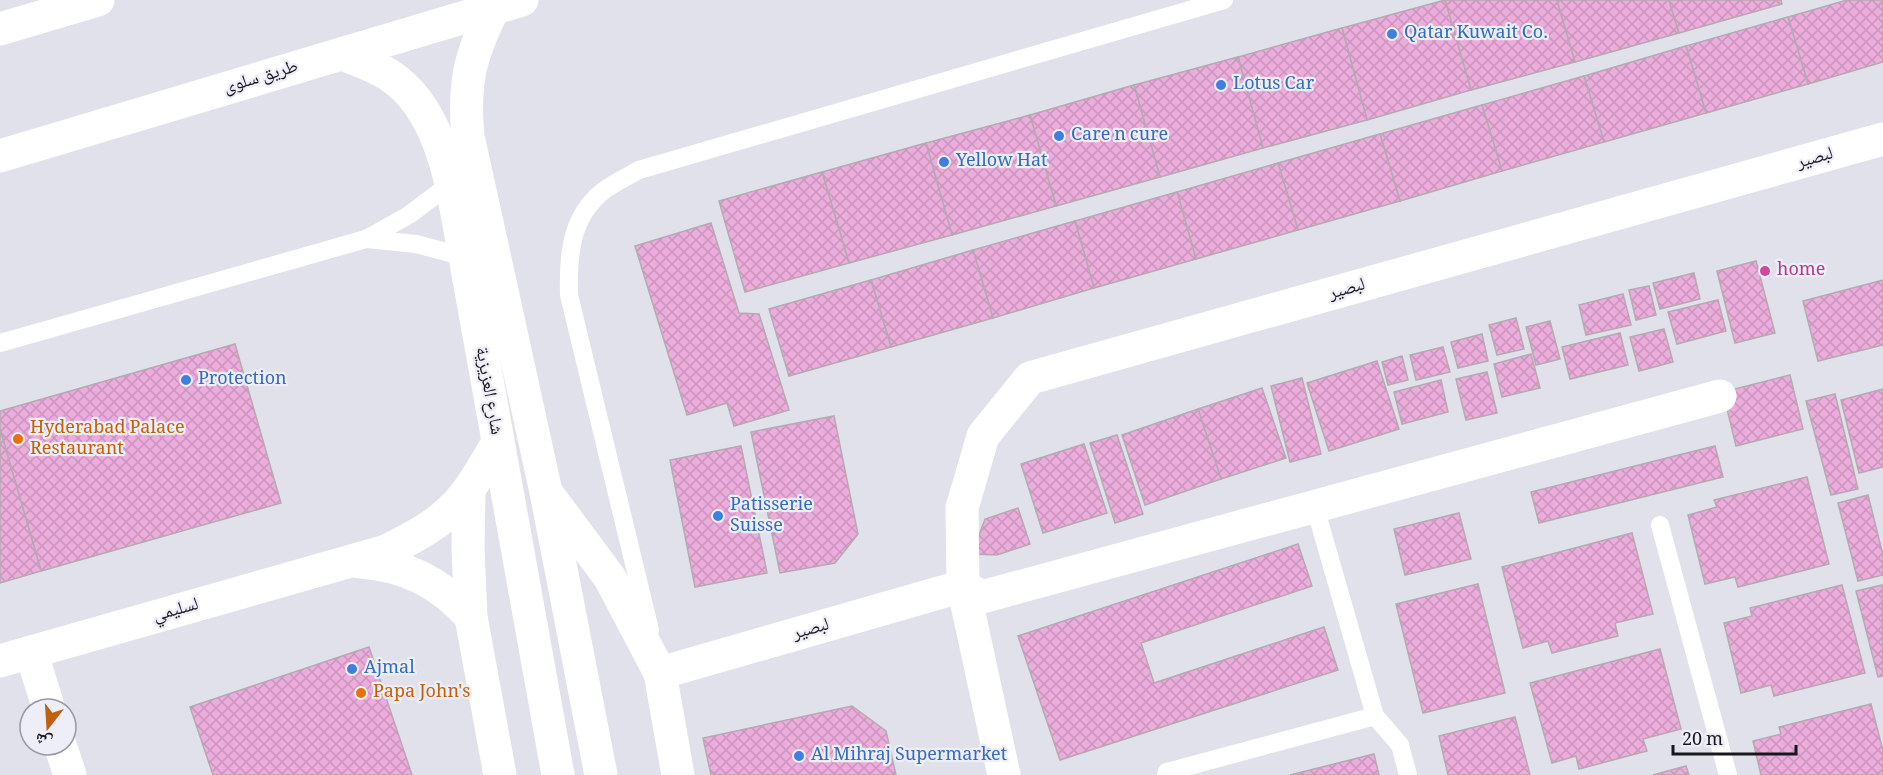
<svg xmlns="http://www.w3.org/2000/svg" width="1883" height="775" viewBox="0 0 1883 775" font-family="Georgia,'Noto Naskh Arabic',serif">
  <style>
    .building { fill: url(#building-cross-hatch); stroke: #b4aab1; stroke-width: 1.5 }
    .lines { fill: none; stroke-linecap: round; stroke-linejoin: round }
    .lane { stroke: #fff; stroke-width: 18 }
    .street { stroke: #fff; stroke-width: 33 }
    .secondary { stroke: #fff; stroke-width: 33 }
    .highway { stroke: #fff; stroke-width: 33 }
    .shop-dot { fill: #3f7fe0; stroke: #eeeef9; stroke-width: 2 }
    .hotel-dot { fill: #d1479c; stroke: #eeeef9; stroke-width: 2 }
    .food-dot { fill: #e8710a; stroke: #eeeef9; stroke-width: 2 }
    .labels { text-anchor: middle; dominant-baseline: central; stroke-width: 4.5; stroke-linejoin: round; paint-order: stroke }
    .shop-label { font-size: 18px; fill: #366cbe; stroke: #eeeef9; text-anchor: start }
    .street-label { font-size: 18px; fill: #18181c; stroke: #eeeef9 }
    .hotel-label { font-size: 18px; fill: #b23c85; stroke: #eeeef9; text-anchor: start }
    .food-label { font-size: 18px; fill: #c56008; stroke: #eeeef9; text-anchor: start }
  </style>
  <defs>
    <pattern id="building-cross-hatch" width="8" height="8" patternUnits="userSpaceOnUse" patternTransform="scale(1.5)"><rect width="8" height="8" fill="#ecaddd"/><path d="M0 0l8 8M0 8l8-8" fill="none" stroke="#ca94bd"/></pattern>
  </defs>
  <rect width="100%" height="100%" fill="#e1e1ec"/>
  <!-- building -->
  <g class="building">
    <path d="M1445,0H1557L1575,62L1471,90Z"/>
    <path d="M1445,0L1471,90L1367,120L1342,28Z"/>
    <path d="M1557,0H1669L1679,33L1575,62Z"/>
    <path d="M1669,0H1781L1782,4L1679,33Z"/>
    <path d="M1847,0H1883V62L1808,84L1788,17Z"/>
    <path d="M1788,17L1808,84L1706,113L1686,46Z"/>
    <path d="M1342,28L1367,120L1263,148L1238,57Z"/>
    <path d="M1686,46L1706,113L1604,142L1584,76Z"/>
    <path d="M1238,57L1263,148L1160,177L1134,85Z"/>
    <path d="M1584,76L1604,142L1502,171L1482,105Z"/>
    <path d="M1134,85L1160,177L1056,206L1030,115Z"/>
    <path d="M1482,105L1502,171L1400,201L1380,134Z"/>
    <path d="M1030,115L1056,206L952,235L926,143Z"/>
    <path d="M1380,134L1400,201L1298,230L1278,163Z"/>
    <path d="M926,143L952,235L849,263L822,172Z"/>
    <path d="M1278,163L1298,230L1196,259L1177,192Z"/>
    <path d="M822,172L849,263L745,292L719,201Z"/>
    <path d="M1177,192L1196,259L1094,288L1075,221Z"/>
    <path d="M1075,221L1094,288L993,318L973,250Z"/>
    <path d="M711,223L739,313L759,314L789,410L734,426L727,403L687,415L635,246Z"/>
    <path d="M973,250L993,318L891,347L871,280Z"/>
    <path d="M1756,261L1775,333L1735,343L1717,271Z"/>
    <path d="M1694,273L1700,299L1660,309L1653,283Z"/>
    <path d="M871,280L891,347L789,376L769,309Z"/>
    <path d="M1883,280V345L1818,361L1803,301Z"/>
    <path d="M1649,286L1656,315L1636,320L1629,290Z"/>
    <path d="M1623,294L1631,325L1586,335L1579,305Z"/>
    <path d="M1718,300L1726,331L1677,344L1668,312Z"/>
    <path d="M1516,318L1524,349L1497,355L1489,325Z"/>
    <path d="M1550,321L1560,359L1536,365L1526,327Z"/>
    <path d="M1664,329L1673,362L1639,371L1630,337Z"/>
    <path d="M1620,333L1628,365L1570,379L1562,347Z"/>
    <path d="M1482,334L1488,361L1458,368L1451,342Z"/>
    <path d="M235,344L281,503L41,571L0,429V411Z"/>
    <path d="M1443,347L1450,372L1416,380L1410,355Z"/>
    <path d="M1531,354L1540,388L1502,397L1494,364Z"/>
    <path d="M1402,356L1408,380L1388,385L1382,362Z"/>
    <path d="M1377,361L1399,429L1329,451L1307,383Z"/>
    <path d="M1487,372L1497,413L1466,420L1456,379Z"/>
    <path d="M1790,375L1803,429L1736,446L1723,392Z"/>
    <path d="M1302,378L1321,454L1290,462L1271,386Z"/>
    <path d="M1441,380L1448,412L1402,424L1394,392Z"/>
    <path d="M1262,388L1286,458L1221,479L1198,409Z"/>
    <path d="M1883,389V467L1859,473L1841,400Z"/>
    <path d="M1835,394L1858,489L1831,495L1806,401Z"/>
    <path d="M1198,409L1221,479L1145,505L1122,435Z"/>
    <path d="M834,416L858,534L835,563L780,573L751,432Z"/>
    <path d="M0,429L41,571L0,583Z"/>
    <path d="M1117,435L1143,514L1115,523L1090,443Z"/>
    <path d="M1084,444L1107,513L1043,533L1021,464Z"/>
    <path d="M741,446L767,573L695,587L670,460Z"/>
    <path d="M1715,446L1723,477L1539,523L1531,492Z"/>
    <path d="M1807,477L1829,564L1738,587L1735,577L1705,584L1688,515L1717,507L1714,500Z"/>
    <path d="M1868,495L1883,555V575L1858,581L1838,503Z"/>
    <path d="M1018,508L1030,544L997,555L972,554L985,519Z"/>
    <path d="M1459,513L1471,559L1405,575L1394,529Z"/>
    <path d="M1632,533L1653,614L1615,623L1618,636L1552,653L1548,641L1523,648L1502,567Z"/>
    <path d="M1298,544L1312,586L1141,643L1154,683L1324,627L1338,670L1060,760L1018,636Z"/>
    <path d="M1478,584L1505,693L1423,713L1396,604Z"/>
    <path d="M1842,585L1865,673L1774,696L1771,685L1741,693L1724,623L1752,616L1750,608Z"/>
    <path d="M1882,585L1883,676L1878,677L1856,591Z"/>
    <path d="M369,647L412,775H213L190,707Z"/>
    <path d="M1660,649L1681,729L1643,739L1647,751L1579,769L1576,756L1552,763L1530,683Z"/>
    <path d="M1871,704L1883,751V775H1761L1753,741L1781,734L1779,727Z"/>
    <path d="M852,706L886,731L896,775H711L703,738Z"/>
    <path d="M1515,717L1530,775H1448L1439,736Z"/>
    <path d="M1374,754L1379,775H1290Z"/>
    <path d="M1686,766L1689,775H1653Z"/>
  </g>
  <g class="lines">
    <!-- lane -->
    <g class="lane">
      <path d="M367,239L416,244L465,257"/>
      <path d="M0,343L366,239L409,215L450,184"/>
      <path d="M1315,507L1375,716"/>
      <path d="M1660,525L1728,775"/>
      <path d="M650,630L569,295C568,257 570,218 602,192C613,183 627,177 639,170L1224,0"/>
      <path d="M1166,775L1167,772L1375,716L1400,745L1408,775"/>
    </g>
    <!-- street -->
    <g class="street">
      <path d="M469,492L468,548L471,617L500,775"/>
      <path d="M546,492L610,578L660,673L678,775"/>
      <path d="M360,562C406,565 441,583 471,617"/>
      <path d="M963,586L982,597L1720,396"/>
      <path d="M31,652L49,709"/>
      <path d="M0,661L386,551C450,520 462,505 497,444"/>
      <path d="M660,673L963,586"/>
      <path d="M60,745L70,775"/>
      <path d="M1004,775L963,586L962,508L983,436L1030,378L1883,139"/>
    </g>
    <!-- secondary -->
    <g class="secondary">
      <path d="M494,8C470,54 463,84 468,136L546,492L601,775"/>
      <path d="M342,54C357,60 375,66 389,75C446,112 453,197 465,257L558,775"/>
      <path d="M0,156L522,0"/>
    </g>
    <!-- highway -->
    <path class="highway" d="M0,29L98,0"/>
  </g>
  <!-- markers -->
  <g class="shop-dot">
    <circle cx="1392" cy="34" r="6"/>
    <circle cx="1221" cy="85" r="6"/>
    <circle cx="1059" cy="136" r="6"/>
    <circle cx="944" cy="162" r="6"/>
    <circle cx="186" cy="380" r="6"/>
    <circle cx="718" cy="516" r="6"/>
    <circle cx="352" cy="669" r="6"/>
    <circle cx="799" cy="756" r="6"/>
  </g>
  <circle class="hotel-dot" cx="1765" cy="271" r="6"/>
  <g class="food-dot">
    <circle cx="18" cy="439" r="6"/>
    <circle cx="361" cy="693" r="6"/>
  </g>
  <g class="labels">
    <!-- shop labels -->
    <g class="shop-label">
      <text x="1404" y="34">Qatar Kuwait Co.</text>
      <text x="1233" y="85">Lotus Car</text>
      <text x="1071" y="136">Care n cure</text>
      <text x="956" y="162">Yellow Hat</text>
      <text x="198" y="380">Protection</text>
      <text x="730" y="506">Patisserie<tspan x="730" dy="21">Suisse</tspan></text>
      <text x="364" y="669">Ajmal</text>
      <text x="811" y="756">Al Mihraj Supermarket</text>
    </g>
    <!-- street labels -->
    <g class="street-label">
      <text transform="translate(261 78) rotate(-17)">طريق سلوى</text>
      <text transform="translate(1815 159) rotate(-16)">لبصير</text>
      <text transform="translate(1347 290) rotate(-16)">لبصير</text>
      <text transform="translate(488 391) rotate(80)">شارع العزيزية</text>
      <text transform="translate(176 611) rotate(-16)">لسليمي</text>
      <text transform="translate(811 630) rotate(-16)">لبصير</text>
    </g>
    <!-- hotel labels -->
    <g class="hotel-label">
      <text x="1777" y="271">home</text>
    </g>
    <!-- food labels -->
    <g class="food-label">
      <text x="30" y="429">Hyderabad Palace<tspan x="30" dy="21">Restaurant</tspan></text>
      <text x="373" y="693">Papa John's</text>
    </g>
  </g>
  <!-- north arrow -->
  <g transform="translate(48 727) rotate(197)"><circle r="28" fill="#eeeef9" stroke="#9898a1" stroke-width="1.5"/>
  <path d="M0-4.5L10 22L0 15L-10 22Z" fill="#be6112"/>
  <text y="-9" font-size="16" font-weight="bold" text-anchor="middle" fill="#18181c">ش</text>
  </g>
  <!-- scale -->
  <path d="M1673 745v9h123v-9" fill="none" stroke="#18181c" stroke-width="3"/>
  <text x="1682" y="745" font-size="18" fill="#18181c" stroke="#eeeef9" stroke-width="4.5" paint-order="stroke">20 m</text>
</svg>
